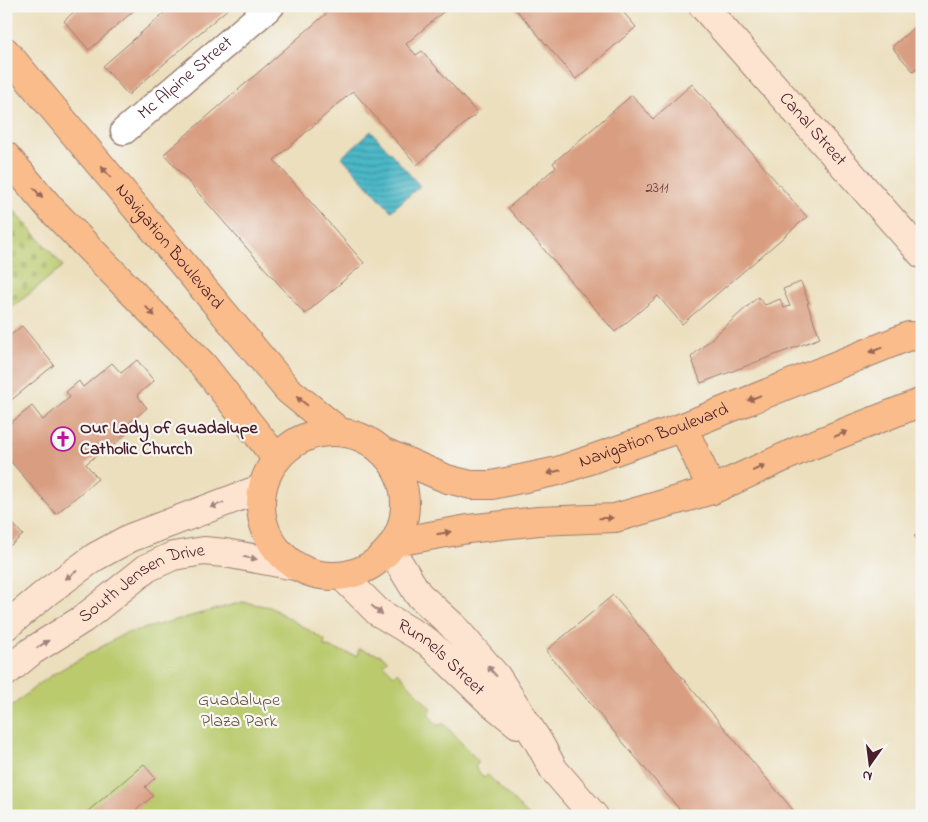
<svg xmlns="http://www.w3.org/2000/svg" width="928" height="822" viewBox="0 0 928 822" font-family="'Indie Flower',sans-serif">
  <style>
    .cemetery { fill: url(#cemetery-stones); stroke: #82744c }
    .green { fill: #baca6d; stroke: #82744c }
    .water { fill: url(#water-rules); stroke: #4a6b79 }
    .building { fill: #d99e81 }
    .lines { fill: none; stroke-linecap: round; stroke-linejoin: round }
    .street-casing { stroke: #9b7f74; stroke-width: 29 }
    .secondary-casing { stroke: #9b7f74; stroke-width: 30 }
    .primary-casing { stroke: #9b7f74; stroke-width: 30 }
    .street { stroke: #fff; stroke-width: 26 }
    .secondary { stroke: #fde4d0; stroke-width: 28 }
    .primary { stroke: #f9bc8a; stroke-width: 28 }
    .oneway { fill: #996656 }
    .oneway2 { fill: #a4827e }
    .labels { text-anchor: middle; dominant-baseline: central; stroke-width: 4.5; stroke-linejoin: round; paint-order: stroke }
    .number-label { font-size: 15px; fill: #6e3f40 }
    .street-label { font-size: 18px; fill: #4a1f2b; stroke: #f6f6f2 }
    .poi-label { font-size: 18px; font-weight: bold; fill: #4a1f2b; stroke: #f6f6f2; text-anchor: start }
    .park-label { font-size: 18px; fill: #6c523f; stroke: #f6f6f2 }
  </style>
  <defs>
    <pattern id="cemetery-stones" width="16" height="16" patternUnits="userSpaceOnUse" patternTransform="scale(1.25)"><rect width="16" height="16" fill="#baca6d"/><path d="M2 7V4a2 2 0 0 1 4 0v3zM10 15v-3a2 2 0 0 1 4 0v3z" fill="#a1ad5f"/></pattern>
    <pattern id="water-rules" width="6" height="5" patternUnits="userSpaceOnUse" patternTransform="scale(1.25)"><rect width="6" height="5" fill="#4bb7c7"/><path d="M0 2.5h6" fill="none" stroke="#4094a2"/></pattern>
  </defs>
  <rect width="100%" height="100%" fill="#f6f6f2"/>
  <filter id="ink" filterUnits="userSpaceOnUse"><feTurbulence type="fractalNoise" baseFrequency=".02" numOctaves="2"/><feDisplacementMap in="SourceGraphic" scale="10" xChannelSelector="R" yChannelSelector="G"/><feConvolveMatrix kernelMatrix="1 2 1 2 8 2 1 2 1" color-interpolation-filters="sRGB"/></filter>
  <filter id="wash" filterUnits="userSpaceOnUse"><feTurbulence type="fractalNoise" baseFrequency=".0096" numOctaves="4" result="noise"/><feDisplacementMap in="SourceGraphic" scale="20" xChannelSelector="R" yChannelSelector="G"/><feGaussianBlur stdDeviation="1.12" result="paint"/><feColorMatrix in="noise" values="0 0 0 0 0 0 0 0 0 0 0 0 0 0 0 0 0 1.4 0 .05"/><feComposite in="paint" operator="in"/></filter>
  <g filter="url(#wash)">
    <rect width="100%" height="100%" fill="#ecdfbd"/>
    <!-- cemetery -->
    <path class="cemetery" d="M6,201L63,266L6,313Z"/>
    <!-- green -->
    <path class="green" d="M243,602L270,607L325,640L324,646L357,656L359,649L381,655L387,660L383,664L394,675L398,672L432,710L428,714L438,726L443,723L479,762L475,767L484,778L488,775L529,816H6V711L35,687L55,673L124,634Z"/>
    <!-- water -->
    <path class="water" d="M371,131L420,186L391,211L342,157Z"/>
    <g id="blocks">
      <!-- building -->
      <g class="building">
        <path d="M80,6H139L89,50L64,21Z"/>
        <path d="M172,6H231L128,95L103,66Z"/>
        <path d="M335,6H450L406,44L416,55L422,51L477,113L417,165L353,91L274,160L364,263L305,314L164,154Z"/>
        <path d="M513,6H618L636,27L576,79Z"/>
        <path d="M922,20V74L916,68L913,71L895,51L893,46Z"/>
        <path d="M692,84L807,217L682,324L658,296L615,332L508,208L556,167L553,163L632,95L653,119Z"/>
        <path d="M801,282L809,303H807L820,338L701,383L691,357L758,297L765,305L780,299L784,308L790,306L783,289Z"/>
        <path d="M22,326L54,365L9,402L6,399V339Z"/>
        <path d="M137,360L154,381L137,395L147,408L122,429L126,434L112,447L109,445L86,464L98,479L56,514L6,456V427L32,406L43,420L70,397L66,392L79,381L83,387L112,363L121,373Z"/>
        <path d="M6,516L23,535L6,549Z"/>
        <path d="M922,530V546L914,536Z"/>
        <path d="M613,595L798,816H685L546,651Z"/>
        <path d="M144,764L155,778L145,787L153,796L129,816H82Z"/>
      </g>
    </g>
  </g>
  <g filter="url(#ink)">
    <use href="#blocks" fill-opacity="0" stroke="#9b7f74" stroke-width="1"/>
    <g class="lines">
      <!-- street casing -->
      <g class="street-casing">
        <g id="street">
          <path id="s1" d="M124,131L271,6"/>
        </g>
      </g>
      <!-- secondary casing -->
      <g class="secondary-casing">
        <g id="secondary">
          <path id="s2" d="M703,6L922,254"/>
          <path d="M391,550L418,594L452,625L497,677L538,741L554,770L594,816"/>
          <path id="s3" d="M342,576L378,612L428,642L487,699L518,724"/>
          <path d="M6,626L47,592L95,557L130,538L262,488"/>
          <path id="s4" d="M6,672L32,651L83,619L147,568L173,556L204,551L225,553L295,566"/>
        </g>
      </g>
      <!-- primary casing -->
      <g class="primary-casing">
        <g id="primary">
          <path id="s5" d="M6,52L288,390L340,432"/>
          <path d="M6,156L51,209L203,365L277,459"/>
          <path d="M683,427L712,490"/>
          <circle cx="333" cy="504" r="72"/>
          <path id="s6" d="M382,451L447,479L471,485H492L558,471L683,427L909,336L922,337"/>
          <path d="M396,542L468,529L538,521L615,518L712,490L802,449L922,402"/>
        </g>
      </g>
      <!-- street -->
      <use href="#street" class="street"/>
      <!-- secondary -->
      <use href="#secondary" class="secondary"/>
      <!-- primary -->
      <use href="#primary" class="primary"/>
    </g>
    <!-- one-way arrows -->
    <defs><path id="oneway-solid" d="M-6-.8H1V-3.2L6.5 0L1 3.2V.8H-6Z" transform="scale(1.25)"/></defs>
    <g class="oneway">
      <use href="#oneway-solid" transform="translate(106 172) rotate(-130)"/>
      <use href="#oneway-solid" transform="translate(38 193) rotate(49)"/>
      <use href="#oneway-solid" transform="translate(150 311) rotate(46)"/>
      <use href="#oneway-solid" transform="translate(876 350) rotate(158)"/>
      <use href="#oneway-solid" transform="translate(754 398) rotate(158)"/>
      <use href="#oneway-solid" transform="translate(302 401) rotate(-141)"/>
      <use href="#oneway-solid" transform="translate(841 434) rotate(-22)"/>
      <use href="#oneway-solid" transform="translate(759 468) rotate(-24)"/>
      <use href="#oneway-solid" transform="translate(554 472) rotate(165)"/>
      <use href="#oneway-solid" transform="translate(606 518) rotate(-2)"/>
      <use href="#oneway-solid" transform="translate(444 533) rotate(-10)"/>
    </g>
    <g class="oneway2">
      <use href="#oneway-solid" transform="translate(217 505) rotate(160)"/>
      <use href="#oneway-solid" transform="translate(250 558) rotate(10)"/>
      <use href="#oneway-solid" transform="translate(71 575) rotate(144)"/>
      <use href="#oneway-solid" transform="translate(377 610) rotate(40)"/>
      <use href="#oneway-solid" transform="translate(43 644) rotate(-32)"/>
      <use href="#oneway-solid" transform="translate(492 671) rotate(-131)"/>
    </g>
  </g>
  <!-- icons -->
  <defs>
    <g id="church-ring" transform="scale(1.25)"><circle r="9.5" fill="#f6f6f2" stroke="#b5179e" stroke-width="1.5"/><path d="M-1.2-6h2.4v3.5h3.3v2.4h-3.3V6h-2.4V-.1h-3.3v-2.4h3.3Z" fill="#b5179e"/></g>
  </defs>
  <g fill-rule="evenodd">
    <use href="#church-ring" x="63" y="439"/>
  </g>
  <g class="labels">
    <!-- number labels -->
    <g class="number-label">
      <text x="657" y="188">2311</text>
    </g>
    <!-- street labels -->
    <g class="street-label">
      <text stroke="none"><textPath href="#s1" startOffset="81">Mc Alpine Street</textPath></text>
      <text stroke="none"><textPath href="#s2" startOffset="165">Canal Street</textPath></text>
      <text stroke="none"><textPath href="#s5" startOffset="254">Navigation Boulevard</textPath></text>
      <text stroke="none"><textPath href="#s6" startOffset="286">Navigation Boulevard</textPath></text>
      <text stroke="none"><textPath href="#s4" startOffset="164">South Jensen Drive</textPath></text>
      <text stroke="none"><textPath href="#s3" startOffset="129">Runnels Street</textPath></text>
    </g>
    <!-- poi labels -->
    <g class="poi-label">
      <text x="80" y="429">Our Lady of Guadalupe<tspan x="80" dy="21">Catholic Church</tspan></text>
    </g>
    <!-- park labels -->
    <g class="park-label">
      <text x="239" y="701">Guadalupe<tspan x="239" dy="21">Plaza Park</tspan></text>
    </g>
  </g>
  <!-- margin -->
  <rect width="928" height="822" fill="none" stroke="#f6f6f2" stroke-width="25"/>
  <!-- north arrow -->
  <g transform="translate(870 764) rotate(194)" stroke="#f6f6f2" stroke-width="4" paint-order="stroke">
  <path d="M0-4L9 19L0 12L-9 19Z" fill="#4a1f2b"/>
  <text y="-8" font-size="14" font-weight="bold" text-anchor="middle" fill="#4a1f2b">N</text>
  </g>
</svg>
